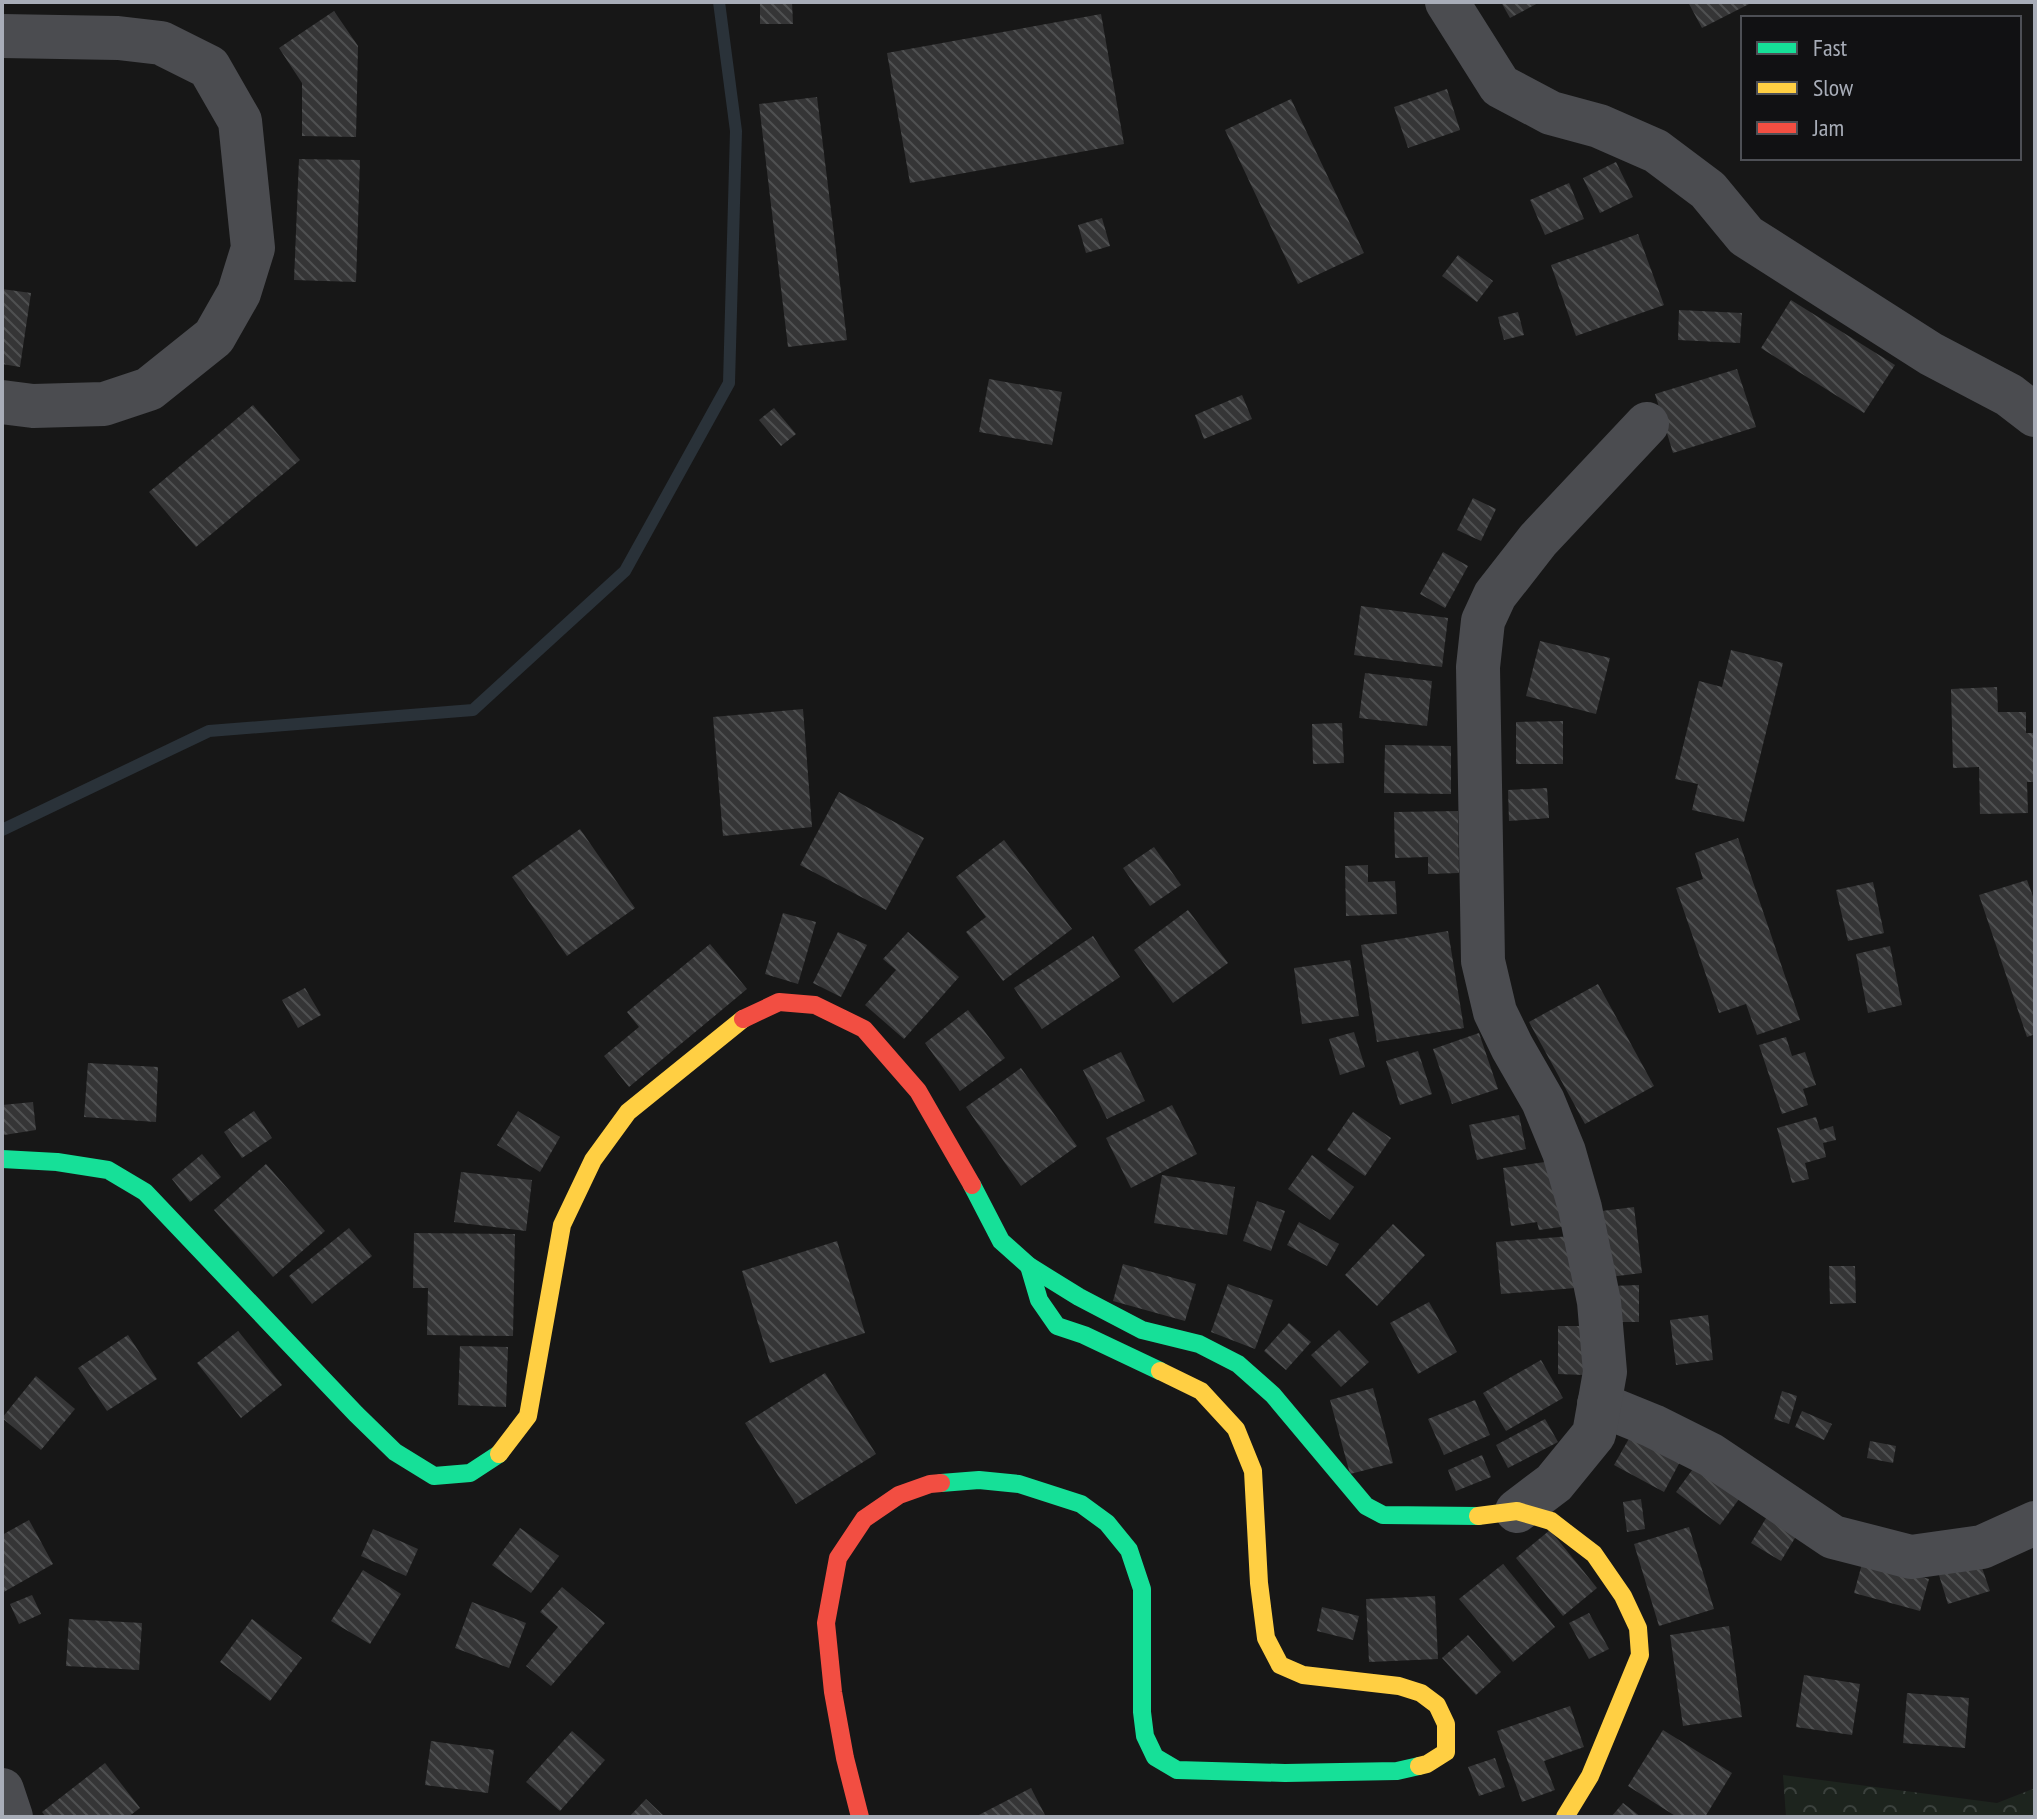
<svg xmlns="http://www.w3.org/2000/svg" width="2037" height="1819" viewBox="0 0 2037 1819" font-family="'PT Sans Narrow',sans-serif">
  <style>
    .forest { fill: url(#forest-crowns) }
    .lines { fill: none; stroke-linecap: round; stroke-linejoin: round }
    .stream { stroke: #2a3239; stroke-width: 12 }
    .building { fill: url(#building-back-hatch) }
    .street { stroke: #4b4c50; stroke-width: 44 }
    .fast { stroke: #16e098; stroke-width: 18 }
    .slow { stroke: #ffcf43; stroke-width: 18 }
    .jam { stroke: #f24e42; stroke-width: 18 }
  </style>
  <defs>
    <pattern id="forest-crowns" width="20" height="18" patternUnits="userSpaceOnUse" patternTransform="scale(2)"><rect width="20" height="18" fill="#1d241e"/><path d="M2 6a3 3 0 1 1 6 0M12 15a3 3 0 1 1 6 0" fill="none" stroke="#3b413d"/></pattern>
    <pattern id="building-back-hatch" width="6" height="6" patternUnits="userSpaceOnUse" patternTransform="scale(2)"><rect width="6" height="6" fill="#353536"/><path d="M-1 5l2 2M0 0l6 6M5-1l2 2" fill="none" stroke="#4f5051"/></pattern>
  </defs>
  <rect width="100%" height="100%" fill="#171717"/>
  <!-- forest -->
  <path class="forest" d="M1783,1775L1997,1803L2035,1788V1817H1786Z"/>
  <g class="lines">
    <!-- stream -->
    <path class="stream" d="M2,830L209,731L473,710L625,571L729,383L736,131L719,2"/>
  </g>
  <!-- building -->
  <g class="building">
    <path d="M760,2H792L793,24H760Z"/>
    <path d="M1501,2H1540L1510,18Z"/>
    <path d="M1688,2H1753L1702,28Z"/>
    <path d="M334,11L358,46L356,137L302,136V83L279,48Z"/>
    <path d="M1101,14L1124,144L910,183L887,53Z"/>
    <path d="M1447,89L1460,130L1408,148L1394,107Z"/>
    <path d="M817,97L847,340L788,347L759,104Z"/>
    <path d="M1291,99L1364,253L1298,284L1225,130Z"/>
    <path d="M299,159L360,160L356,282L294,280Z"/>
    <path d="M1616,162L1633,197L1600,213L1583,178Z"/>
    <path d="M1569,183L1584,219L1545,235L1530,200Z"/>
    <path d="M1102,218L1110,246L1086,253L1078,225Z"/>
    <path d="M1638,234L1664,305L1576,336L1551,265Z"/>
    <path d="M1458,255L1493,281L1477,302L1442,276Z"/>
    <path d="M2,289L31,293L20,367L2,364Z"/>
    <path d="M1791,300L1895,365L1864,413L1761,348Z"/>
    <path d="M1679,310L1742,313L1740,343L1678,340Z"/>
    <path d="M1518,312L1524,335L1504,340L1498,317Z"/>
    <path d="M1737,369L1756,427L1673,453L1655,394Z"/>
    <path d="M989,379L1062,392L1052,445L979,432Z"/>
    <path d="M1242,395L1252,419L1204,439L1195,415Z"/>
    <path d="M253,405L300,460L196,547L149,492Z"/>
    <path d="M774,408L796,434L781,446L759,420Z"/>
    <path d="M1473,498L1496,509L1481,541L1457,530Z"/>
    <path d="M1443,552L1468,566L1445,608L1420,594Z"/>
    <path d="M1361,606L1448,618L1442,667L1354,655Z"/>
    <path d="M1540,641L1610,658L1596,714L1526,696Z"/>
    <path d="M1731,650L1783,663L1744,822L1692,810L1698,784L1675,779L1699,681L1722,687Z"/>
    <path d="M1365,673L1432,681L1427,726L1359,718Z"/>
    <path d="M1997,687L1998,712H2026V733H2035V782H2027L2028,813L1980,814L1979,767L1953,768L1951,689Z"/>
    <path d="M803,709L812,827L723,836L713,717Z"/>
    <path d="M1563,721V764H1516V722Z"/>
    <path d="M1342,723L1344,763L1313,764L1312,724Z"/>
    <path d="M1385,745L1451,746V794L1384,793Z"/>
    <path d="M1547,788L1549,818L1509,821L1508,790Z"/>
    <path d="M839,792L924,838L886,910L800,865Z"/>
    <path d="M1458,811L1459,873L1428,874V857L1395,858L1394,812Z"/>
    <path d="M580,829L635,908L567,956L512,877Z"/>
    <path d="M1738,838L1800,1020L1757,1035L1746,1004L1719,1013L1676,888L1703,879L1695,853Z"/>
    <path d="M1004,840L1072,929L1003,981L966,932L986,917L956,877Z"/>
    <path d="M1154,847L1181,885L1150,906L1123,868Z"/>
    <path d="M1368,865V882L1395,881L1397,914L1346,916L1345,866Z"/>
    <path d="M2027,880L2035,902V1034L2027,1037L1979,895Z"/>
    <path d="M1873,882L1884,933L1848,941L1836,890Z"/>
    <path d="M1188,910L1228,963L1173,1003L1134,950Z"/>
    <path d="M783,913L816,922L798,984L765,974Z"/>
    <path d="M1448,931L1464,1028L1377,1042L1361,945Z"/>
    <path d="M838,932L867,945L841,997L813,983Z"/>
    <path d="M908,932L959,977L904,1039L865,1005L896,970L883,959Z"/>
    <path d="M1093,936L1120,977L1042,1029L1014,988Z"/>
    <path d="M710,944L747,989L629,1087L604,1056L639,1027L627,1012Z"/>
    <path d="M1890,946L1902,1005L1868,1013L1856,954Z"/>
    <path d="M1350,960L1359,1016L1302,1024L1294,968Z"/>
    <path d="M1598,984L1654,1086L1585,1124L1529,1022Z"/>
    <path d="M305,988L321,1015L298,1028L282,1000Z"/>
    <path d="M968,1010L1005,1058L960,1091L925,1043Z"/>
    <path d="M1354,1032L1365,1067L1340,1075L1329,1039Z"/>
    <path d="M1479,1033L1498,1089L1452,1104L1433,1049Z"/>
    <path d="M1786,1037L1792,1056L1805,1052L1816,1085L1803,1089L1808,1105L1782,1114L1759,1045Z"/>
    <path d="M1418,1051L1432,1094L1400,1105L1386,1061Z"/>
    <path d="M1121,1052L1145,1101L1107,1119L1083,1070Z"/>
    <path d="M88,1063L158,1067L156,1122L84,1117Z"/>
    <path d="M1021,1068L1077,1146L1021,1186L966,1107Z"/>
    <path d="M33,1102L36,1130L4,1135L2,1105Z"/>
    <path d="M1172,1105L1197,1154L1131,1188L1106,1138Z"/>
    <path d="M254,1111L272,1138L242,1158L224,1132Z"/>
    <path d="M518,1111L560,1137L540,1172L497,1145Z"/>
    <path d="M1353,1112L1391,1138L1365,1176L1327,1150Z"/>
    <path d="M1519,1115L1526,1149L1477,1160L1469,1125Z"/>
    <path d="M1816,1117L1820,1130L1833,1126L1836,1140L1823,1143L1826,1157L1805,1163L1809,1179L1792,1183L1777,1128Z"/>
    <path d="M202,1154L221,1177L190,1202L172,1179Z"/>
    <path d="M1312,1155L1354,1187L1330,1220L1288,1189Z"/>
    <path d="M1559,1160L1568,1226L1539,1230L1537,1222L1511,1226L1503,1168Z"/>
    <path d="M266,1164L325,1231L273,1277L214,1210Z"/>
    <path d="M461,1172L532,1180L526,1231L454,1222Z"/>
    <path d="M1162,1175L1235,1187L1227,1235L1154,1223Z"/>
    <path d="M1257,1201L1285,1211L1271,1251L1243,1241Z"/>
    <path d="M1634,1207L1642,1273L1601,1278L1594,1212Z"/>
    <path d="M1299,1222L1339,1244L1327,1266L1287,1245Z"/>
    <path d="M1393,1224L1425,1255L1377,1306L1345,1275Z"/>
    <path d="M349,1228L372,1256L312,1304L289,1276Z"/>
    <path d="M414,1233L515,1234L513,1336L427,1335L428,1288H413Z"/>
    <path d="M1571,1236L1575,1288L1501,1294L1496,1242Z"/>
    <path d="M837,1241L865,1333L770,1363L742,1271Z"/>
    <path d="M1123,1264L1196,1284L1185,1321L1113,1301Z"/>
    <path d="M1829,1266H1855L1856,1303L1830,1304Z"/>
    <path d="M1228,1284L1273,1300L1255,1349L1211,1332Z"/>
    <path d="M1639,1285V1322H1611V1286Z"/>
    <path d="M1429,1302L1457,1352L1418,1374L1390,1323Z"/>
    <path d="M1708,1315L1713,1360L1676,1365L1670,1320Z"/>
    <path d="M1289,1323L1311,1342L1286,1370L1264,1351Z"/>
    <path d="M1558,1326H1585L1584,1375L1558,1374Z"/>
    <path d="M1339,1330L1369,1362L1341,1387L1311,1355Z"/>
    <path d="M238,1331L282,1385L241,1418L197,1363Z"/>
    <path d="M128,1335L157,1379L107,1411L78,1368Z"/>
    <path d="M460,1346L508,1347L506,1407L458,1405Z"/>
    <path d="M1541,1360L1563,1398L1506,1431L1483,1393Z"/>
    <path d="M825,1373L876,1454L796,1504L745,1423Z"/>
    <path d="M36,1376L75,1409L41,1450L2,1418Z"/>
    <path d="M1373,1388L1393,1463L1350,1474L1330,1400Z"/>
    <path d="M1782,1391L1797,1396L1789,1424L1774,1419Z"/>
    <path d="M1475,1400L1490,1435L1444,1455L1428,1419Z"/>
    <path d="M1802,1411L1832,1424L1824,1440L1795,1427Z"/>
    <path d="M1545,1419L1558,1442L1508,1468L1496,1445Z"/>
    <path d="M1635,1428L1684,1454L1664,1492L1614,1465Z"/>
    <path d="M1870,1441L1896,1446L1893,1463L1867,1458Z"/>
    <path d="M1482,1455L1491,1477L1456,1491L1448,1470Z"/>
    <path d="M1698,1462L1742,1495L1720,1525L1676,1492Z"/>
    <path d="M1641,1499L1645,1529L1627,1532L1623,1502Z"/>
    <path d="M1768,1515L1798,1533L1781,1561L1751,1543Z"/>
    <path d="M29,1520L53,1564L2,1593V1535Z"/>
    <path d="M1689,1527L1714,1609L1659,1626L1634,1544Z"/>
    <path d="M520,1528L559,1556L531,1593L492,1565Z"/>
    <path d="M373,1529L418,1549L406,1576L361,1556Z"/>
    <path d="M1550,1530L1597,1588L1563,1616L1516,1558Z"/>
    <path d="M1979,1559L1990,1591L1948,1604L1938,1572Z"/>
    <path d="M1863,1560L1929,1579L1920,1611L1854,1593Z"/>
    <path d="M1503,1564L1555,1627L1513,1662L1459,1599Z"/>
    <path d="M363,1570L401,1594L370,1644L331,1621Z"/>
    <path d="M562,1587L605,1623L551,1686L526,1666L558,1627L540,1612Z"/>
    <path d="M32,1595L41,1614L19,1624L10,1604Z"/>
    <path d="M1435,1596L1438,1659L1369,1662L1366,1599Z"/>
    <path d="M472,1602L526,1623L509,1668L455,1648Z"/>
    <path d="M1322,1607L1359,1616L1353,1640L1317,1631Z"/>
    <path d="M1589,1613L1609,1649L1589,1659L1569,1623Z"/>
    <path d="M69,1619L142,1623L139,1670L66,1666Z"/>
    <path d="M252,1619L302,1658L270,1701L220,1662Z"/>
    <path d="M1729,1626L1742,1717L1683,1726L1670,1635Z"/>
    <path d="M1468,1635L1501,1672L1476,1695L1442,1658Z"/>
    <path d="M1804,1675L1860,1684L1852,1735L1796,1727Z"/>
    <path d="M1907,1693L1969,1698L1965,1748L1903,1743Z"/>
    <path d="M1570,1706L1584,1747L1544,1761L1555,1790L1522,1802L1497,1731Z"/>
    <path d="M1663,1730L1732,1773L1705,1817H1677L1628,1786Z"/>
    <path d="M572,1731L605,1760L560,1811L526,1782Z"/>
    <path d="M431,1741L494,1750L488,1793L425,1785Z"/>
    <path d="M1495,1758L1505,1787L1479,1796L1468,1767Z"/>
    <path d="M105,1763L140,1808L128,1817H46L42,1812Z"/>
    <path d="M1031,1788L1046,1817H975Z"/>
    <path d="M646,1799L665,1817H629Z"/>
    <path d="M1623,1803L1641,1817H1611Z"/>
  </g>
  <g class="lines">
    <!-- street -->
    <g class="street">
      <path d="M1447,2L1500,86L1551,113L1599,126L1656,151L1708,190L1746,236L1931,354L2009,395L2035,415"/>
      <path d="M2,36L118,38L161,43L209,67L240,121L253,248L239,293L214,337L149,389L104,404L33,406L2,402"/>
      <path d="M1599,1404L1653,1426L1711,1455L1833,1537L1911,1557L1982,1547L2035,1523"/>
      <path d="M1517,1511L1554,1483L1594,1434L1605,1372L1599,1302L1580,1208L1564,1152L1543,1101L1512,1047L1495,1012L1483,961L1478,667L1483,621L1495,595L1538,540L1647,424"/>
      <path d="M2,1790L11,1817"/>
    </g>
    <!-- fast -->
    <g class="fast">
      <path d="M2,1159L57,1162L108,1170L145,1192L356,1414L395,1452L434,1476L470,1473L499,1454"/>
      <path d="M972,1185L1001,1241L1029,1266L1079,1297L1142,1330L1199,1344L1238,1364L1273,1395L1366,1506L1383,1515L1478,1516"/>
      <path d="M1029,1266L1039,1300L1057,1326L1084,1335L1160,1371"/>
      <path d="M941,1483L979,1480L1019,1484L1081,1504L1107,1523L1129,1550L1142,1589V1712L1145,1736L1155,1757L1177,1770L1285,1773L1397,1771L1419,1766"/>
    </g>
    <!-- slow -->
    <g class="slow">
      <path d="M1160,1371L1201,1391L1236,1429L1253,1471L1259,1583L1266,1638L1280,1665L1303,1675L1399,1686L1421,1693L1437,1705L1446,1724V1752L1427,1764L1419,1766"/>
      <path d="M499,1454L528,1416L562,1225L593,1160L628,1112L743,1019"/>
      <path d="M1478,1516L1517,1511L1551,1521L1594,1554L1623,1596L1638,1628L1640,1655L1590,1776L1565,1817"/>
    </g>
    <!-- jam -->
    <g class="jam">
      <path d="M743,1019L779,1002L815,1005L864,1029L918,1091L972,1185"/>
      <path d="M860,1817L845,1758L833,1692L826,1623L838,1558L864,1519L899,1495L930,1484L941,1483"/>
    </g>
  </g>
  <!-- border -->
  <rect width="2037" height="1819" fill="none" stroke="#a8adb8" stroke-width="8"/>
  <!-- legend -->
  <rect x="1741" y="16" width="280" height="144" fill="#111113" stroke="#4d4f55" stroke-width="2"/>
  <rect x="1757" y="42" width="40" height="12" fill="#16e098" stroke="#4d4f55" stroke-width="2"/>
  <text x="1813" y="56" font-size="24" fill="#a8adb8">Fast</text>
  <rect x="1757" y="82" width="40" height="12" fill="#ffcf43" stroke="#4d4f55" stroke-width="2"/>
  <text x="1813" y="96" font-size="24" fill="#a8adb8">Slow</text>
  <rect x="1757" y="122" width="40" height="12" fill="#f24e42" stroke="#4d4f55" stroke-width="2"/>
  <text x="1813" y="136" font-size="24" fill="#a8adb8">Jam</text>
</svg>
